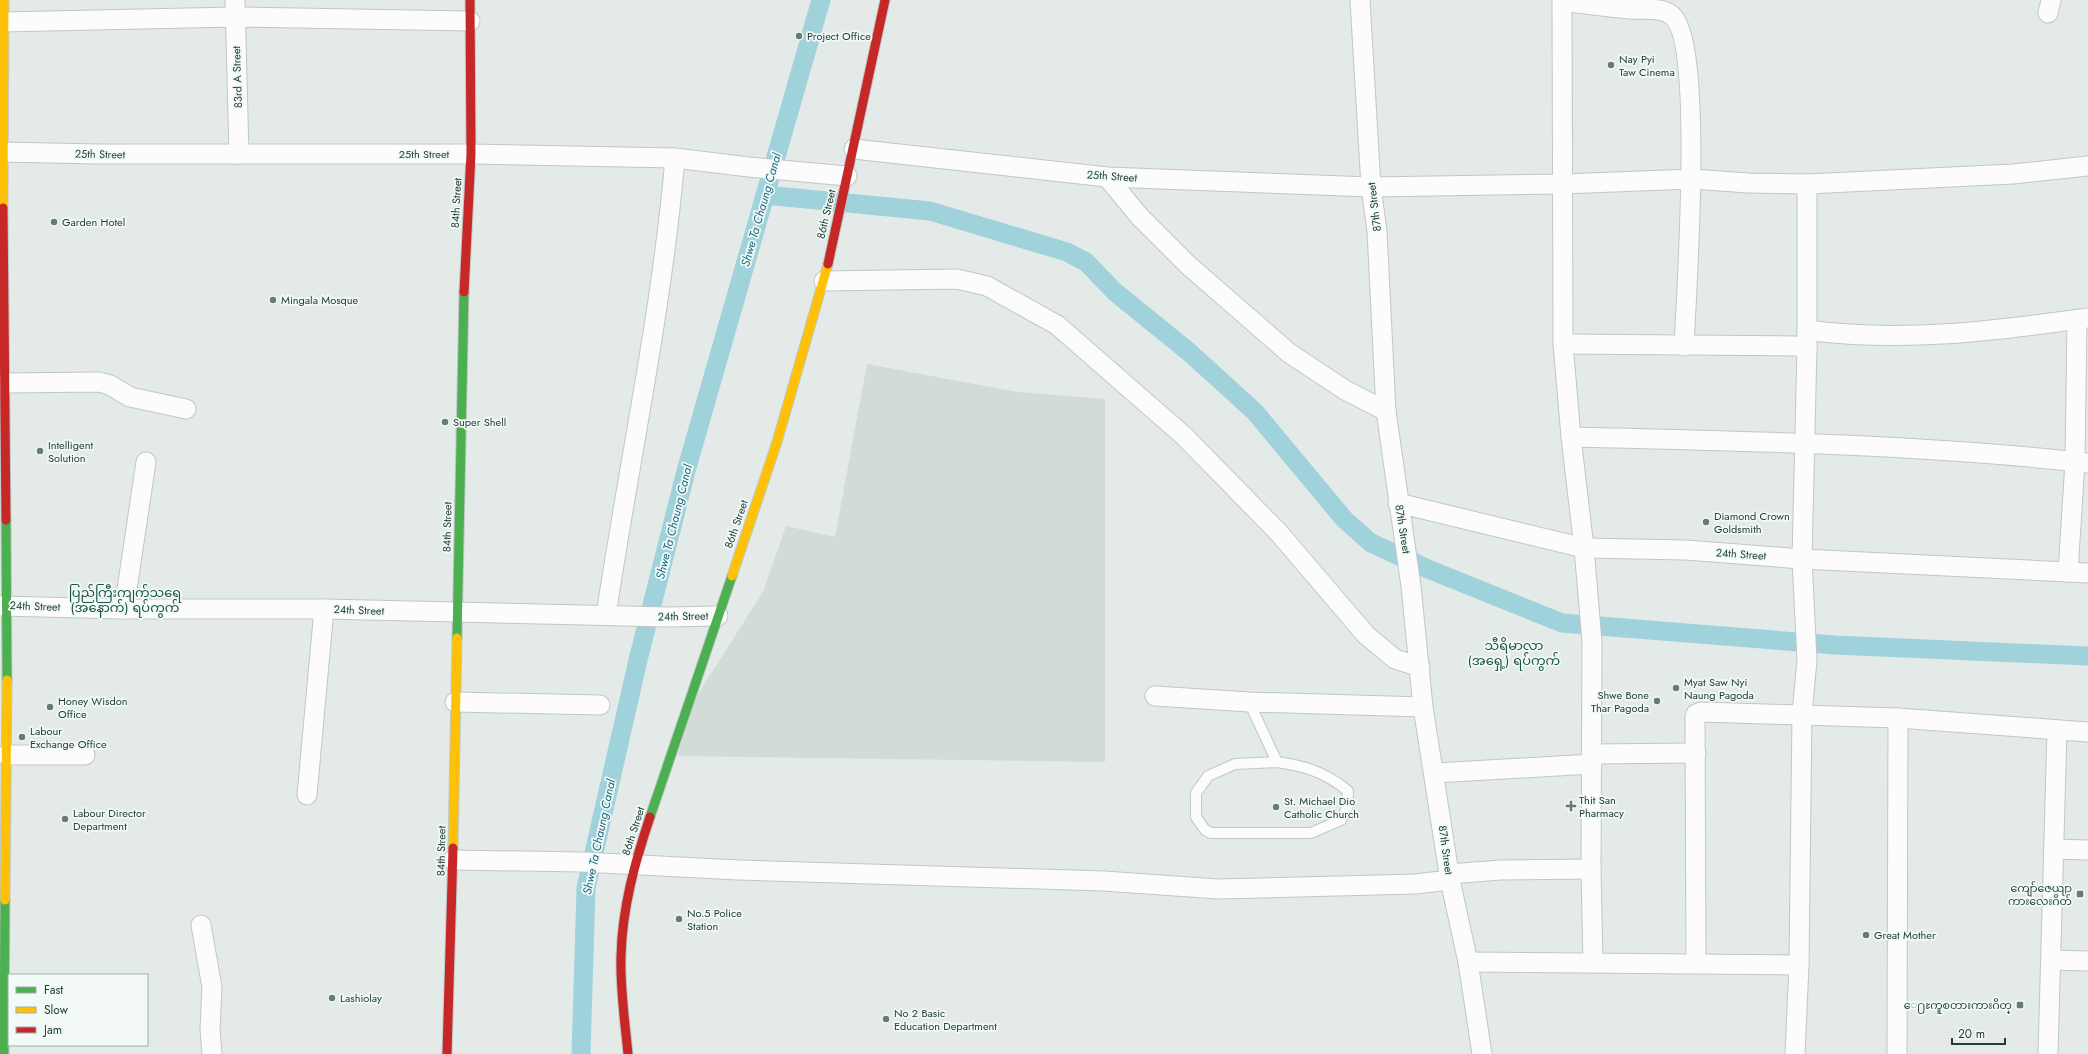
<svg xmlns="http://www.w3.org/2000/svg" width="2088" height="1054" viewBox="0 0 2088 1054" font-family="Jost,'Noto Sans Myanmar',sans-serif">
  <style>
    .built { fill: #d1dcd7 }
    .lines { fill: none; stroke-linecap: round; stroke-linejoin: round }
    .canal { stroke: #a0d2dc; stroke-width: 19 }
    .lane-casing { stroke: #c1c7c5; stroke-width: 12 }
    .street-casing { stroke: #c1c7c5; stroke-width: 21 }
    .fast-casing { stroke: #bfc8c5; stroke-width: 11 }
    .slow-casing { stroke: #bfc8c5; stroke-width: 11 }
    .jam-casing { stroke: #bfc8c5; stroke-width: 11 }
    .lane { stroke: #fbfcfb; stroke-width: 10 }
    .street { stroke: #fbfcfb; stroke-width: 19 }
    .fast { stroke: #4caf50; stroke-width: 9 }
    .slow { stroke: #ffc107; stroke-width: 9 }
    .jam { stroke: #c62828; stroke-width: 9 }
    .poi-dot { fill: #647c75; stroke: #f2f9f6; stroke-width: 1.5 }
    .labels { text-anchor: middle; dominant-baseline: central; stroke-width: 3.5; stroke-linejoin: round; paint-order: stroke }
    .poi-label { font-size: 11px; fill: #1f4038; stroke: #f2f9f6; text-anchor: start }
    .street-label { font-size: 11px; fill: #1f4038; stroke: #f2f9f6 }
    .water-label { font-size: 12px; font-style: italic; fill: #146a81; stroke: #f2f9f6 }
    .quarter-label { font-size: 13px; fill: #195448; stroke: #f2f9f6 }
  </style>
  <rect width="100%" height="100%" fill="#e4eae7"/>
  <!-- built -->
  <path class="built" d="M867,364L1017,392L1105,399V762L678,756L689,708L763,592L786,526L835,537Z"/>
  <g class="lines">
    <!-- canal -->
    <g class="canal">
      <path d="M765,195L930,211L1067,252L1086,262L1115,292L1189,352L1255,412L1344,519L1371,543L1428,569L1562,623L1835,645L2088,656"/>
      <path d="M581,1054L586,888L638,660L686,471L821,0"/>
    </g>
    <!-- lane casing -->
    <g class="lane-casing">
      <path id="lane" d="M1249,702L1277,762C1305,766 1325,772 1348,791L1347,808L1341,820L1311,833H1211L1205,830L1196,817V793L1208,776L1235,764L1277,762"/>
    </g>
    <!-- street casing -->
    <g class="street-casing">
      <g id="street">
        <path d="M235,0L239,154"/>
        <path d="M1360,0L1371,187L1377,231L1386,411L1411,586L1423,707L1450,880L1468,962L1482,1054"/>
        <path d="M2048,13L2051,0"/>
        <path d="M2,22L235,17L470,21"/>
        <path d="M854,149L1107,177L1371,187L1562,184L1692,179L1748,183L1807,184L2013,174L2088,166"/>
        <path d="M0,152L99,154H471L675,158L749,167L847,176"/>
        <path d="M1107,177L1140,217L1188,265L1289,353L1345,390L1386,411"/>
        <path d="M824,281L957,279L987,286L1057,325L1184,436L1279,533L1366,635L1395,659L1420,667"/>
        <path d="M1807,330C1901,343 1994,331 2088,318"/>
        <path d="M1563,344L1795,346L1807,347"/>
        <path d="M5,383L99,382L110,385L130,397L186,409"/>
        <path d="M1571,437C1743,441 1916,444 2088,463"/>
        <path d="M1398,503L1584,548L1686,550L1802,559L2088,573"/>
        <path d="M2068,572L2075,462L2077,320"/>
        <path d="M0,606L124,609H324L668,617L718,616"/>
        <path d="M124,609L146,462"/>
        <path d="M606,615C629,462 662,311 675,158"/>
        <path d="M1155,696L1249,702L1423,707"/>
        <path d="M455,702L600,705"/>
        <path d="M1592,754L1696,753"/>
        <path d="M6,755H85"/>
        <path d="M1435,773L1592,764"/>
        <path d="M307,795L324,609"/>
        <path d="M2054,849L2088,850"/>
        <path d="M453,860L582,862L738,870L1104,881L1218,889L1415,884L1450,880"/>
        <path d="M1449,874L1501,870L1591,869"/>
        <path d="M201,925L212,987L210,1029L212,1054"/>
        <path d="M2052,960L2088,961"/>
        <path d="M1468,962L1799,965"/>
        <path d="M1593,963L1591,869L1592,642L1584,548L1571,437L1563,344L1562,1C1585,4 1608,7 1631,9C1643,10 1659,7 1670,14C1705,35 1686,298 1684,346"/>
        <path d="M1696,964L1695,717L1696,714L1701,712L1898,718L2088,732"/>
        <path d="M1795,1054L1799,965L1802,714L1807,660L1802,559L1807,347V184"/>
        <path d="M1897,1054L1898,718"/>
        <path d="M2048,1054L2057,730"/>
      </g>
    </g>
    <!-- fast casing -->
    <g class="fast-casing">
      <g id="fast">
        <path d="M6,520L7,680"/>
        <path d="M457,638L464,292"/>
        <path d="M650,817L732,576"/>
        <path d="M4,1054L5,900"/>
      </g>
    </g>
    <!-- slow casing -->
    <g class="slow-casing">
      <g id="slow">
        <path d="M3,208L4,0"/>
        <path d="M732,576L777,442L828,264"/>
        <path d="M453,848L457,638"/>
        <path d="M5,900L7,680"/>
      </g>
    </g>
    <!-- jam casing -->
    <g class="jam-casing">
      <g id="jam">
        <path d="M3,208L6,520"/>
        <path d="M828,264L885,0"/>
        <path d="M464,292L471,154L470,0"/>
        <path d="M447,1054L453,848"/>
        <path d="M628,1054C625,1022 620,989 621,957C622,908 635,862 650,817"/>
      </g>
    </g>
    <!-- lane -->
    <use href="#lane" class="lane"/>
    <!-- street -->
    <use href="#street" class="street"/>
    <!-- fast -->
    <use href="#fast" class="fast"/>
    <!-- slow -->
    <use href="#slow" class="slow"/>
    <!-- jam -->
    <use href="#jam" class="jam"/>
  </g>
  <!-- markers -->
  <g class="poi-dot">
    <circle cx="799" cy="36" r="4"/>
    <circle cx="1611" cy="65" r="4"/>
    <circle cx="54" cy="222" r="4"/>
    <circle cx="273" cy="300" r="4"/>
    <circle cx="445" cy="422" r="4"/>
    <circle cx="40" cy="451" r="4"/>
    <circle cx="1706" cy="522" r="4"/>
    <circle cx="1676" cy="688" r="4"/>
    <circle cx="1657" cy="701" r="4"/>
    <circle cx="50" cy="707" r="4"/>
    <circle cx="22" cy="737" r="4"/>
    <path d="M1569 800h4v4h4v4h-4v4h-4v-4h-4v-4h4z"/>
    <circle cx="1276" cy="807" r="4"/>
    <circle cx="65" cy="819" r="4"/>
    <rect x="2076" y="890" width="8" height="8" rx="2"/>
    <circle cx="679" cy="919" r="4"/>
    <circle cx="1866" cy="935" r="4"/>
    <circle cx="332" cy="998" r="4"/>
    <rect x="2016" y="1001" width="8" height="8" rx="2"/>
    <circle cx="886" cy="1019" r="4"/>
  </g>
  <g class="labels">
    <!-- poi labels -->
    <g class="poi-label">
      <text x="807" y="36">Project Office</text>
      <text x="1619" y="59">Nay Pyi<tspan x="1619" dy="13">Taw Cinema</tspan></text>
      <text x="62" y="222">Garden Hotel</text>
      <text x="281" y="300">Mingala Mosque</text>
      <text x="453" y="422">Super Shell</text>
      <text x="48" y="445">Intelligent<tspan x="48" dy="13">Solution</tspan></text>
      <text x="1714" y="516">Diamond Crown<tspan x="1714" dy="13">Goldsmith</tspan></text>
      <text x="1684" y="682">Myat Saw Nyi<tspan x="1684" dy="13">Naung Pagoda</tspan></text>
      <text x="1649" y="695" text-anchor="end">Shwe Bone<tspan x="1649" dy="13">Thar Pagoda</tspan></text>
      <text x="58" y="701">Honey Wisdon<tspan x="58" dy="13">Office</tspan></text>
      <text x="30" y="731">Labour<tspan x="30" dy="13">Exchange Office</tspan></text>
      <text x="1579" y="800">Thit San<tspan x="1579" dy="13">Pharmacy</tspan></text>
      <text x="1284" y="801">St. Michael Dio<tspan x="1284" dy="13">Catholic Church</tspan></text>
      <text x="73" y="813">Labour Director<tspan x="73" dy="13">Department</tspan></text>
      <text x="2072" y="888" text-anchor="end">ကျော်ဇေယျာ<tspan x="2072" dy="13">ကားလေးဂိတ်</tspan></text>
      <text x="687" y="913">No.5 Police<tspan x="687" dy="13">Station</tspan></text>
      <text x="1874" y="935">Great Mother</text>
      <text x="340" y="998">Lashiolay</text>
      <text x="2012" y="1005" text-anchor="end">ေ႐ႊကူစတားကားဂိတ္</text>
      <text x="894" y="1013">No 2 Basic<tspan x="894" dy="13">Education Department</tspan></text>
    </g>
    <!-- street labels -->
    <g class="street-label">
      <text transform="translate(237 77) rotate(-92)">83rd A Street</text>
      <text transform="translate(100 154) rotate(1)">25th Street</text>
      <text x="424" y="154">25th Street</text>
      <text transform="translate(1112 176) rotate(4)">25th Street</text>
      <text transform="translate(456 203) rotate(-87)">84th Street</text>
      <text transform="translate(1374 207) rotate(-97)">87th Street</text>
      <text transform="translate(826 214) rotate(-77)">86th Street</text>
      <text transform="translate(736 524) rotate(-71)">86th Street</text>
      <text transform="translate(447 527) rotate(-89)">84th Street</text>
      <text transform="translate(1403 529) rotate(81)">87th Street</text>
      <text transform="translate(1741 554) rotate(4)">24th Street</text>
      <text transform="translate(35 606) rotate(2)">24th Street</text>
      <text transform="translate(359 610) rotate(2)">24th Street</text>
      <text transform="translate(683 616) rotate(-1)">24th Street</text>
      <text transform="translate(633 831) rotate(-72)">86th Street</text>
      <text transform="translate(1446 850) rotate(82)">87th Street</text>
      <text transform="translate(441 851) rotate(-89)">84th Street</text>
    </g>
    <!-- water labels -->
    <g class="water-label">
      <text transform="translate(761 210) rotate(-74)">Shwe Ta Chaung Canal</text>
      <text transform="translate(674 522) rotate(-76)">Shwe Ta Chaung Canal</text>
      <text transform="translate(599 837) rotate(-78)">Shwe Ta Chaung Canal</text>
    </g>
    <!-- quarter labels -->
    <g class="quarter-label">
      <text x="125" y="592">ပြည်ကြီးကျက်သရေ<tspan x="125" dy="15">(အနောက်) ရပ်ကွက်</tspan></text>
      <text x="1514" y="645">သီရိမာလာ<tspan x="1514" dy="15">(အရှေ့) ရပ်ကွက်</tspan></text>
    </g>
  </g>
  <!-- legend -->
  <rect x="8" y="974" width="140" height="72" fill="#f2f9f6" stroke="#9eafaa"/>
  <rect x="16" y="987" width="20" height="6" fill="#4caf50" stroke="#9eafaa"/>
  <text x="44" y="994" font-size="12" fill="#1f4038">Fast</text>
  <rect x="16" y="1007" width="20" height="6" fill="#ffc107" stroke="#9eafaa"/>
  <text x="44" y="1014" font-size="12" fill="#1f4038">Slow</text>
  <rect x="16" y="1027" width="20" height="6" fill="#c62828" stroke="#9eafaa"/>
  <text x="44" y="1034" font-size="12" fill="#1f4038">Jam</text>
  <!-- scale -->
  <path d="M1952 1038v6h53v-6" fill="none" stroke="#1f4038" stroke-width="2"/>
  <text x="1958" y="1038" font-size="12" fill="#1f4038" stroke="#f2f9f6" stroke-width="3" paint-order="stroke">20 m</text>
</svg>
